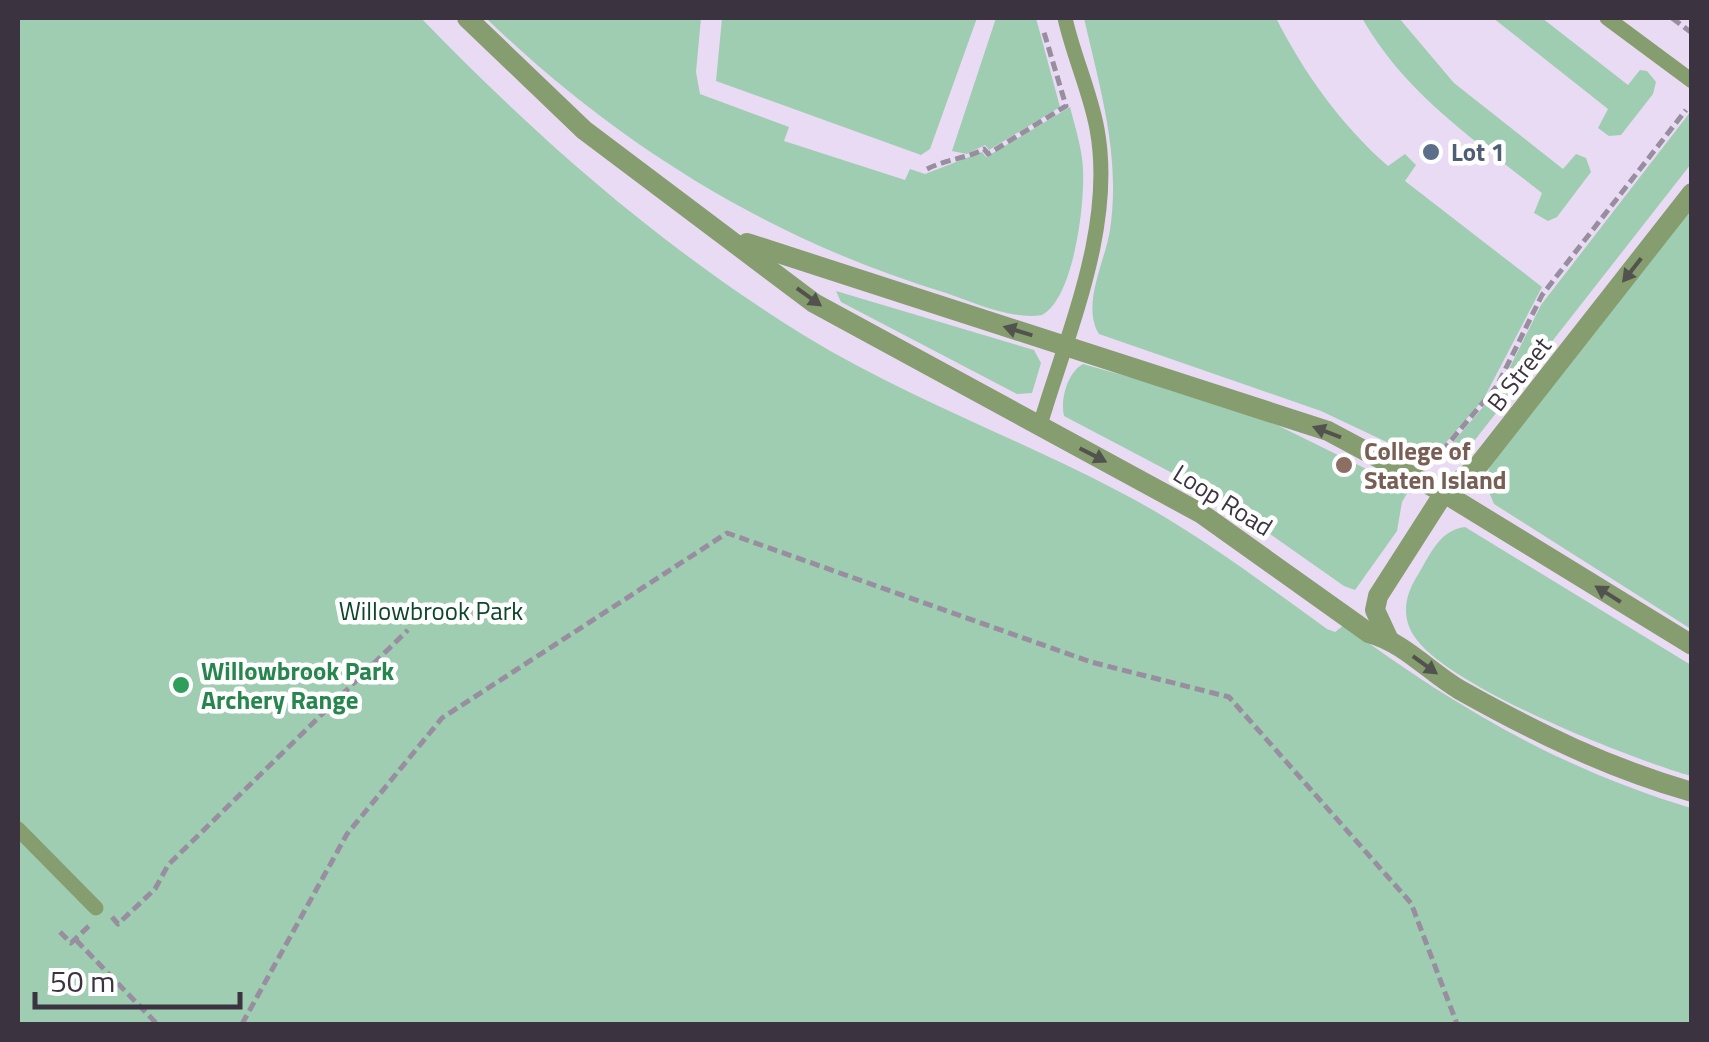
<svg xmlns="http://www.w3.org/2000/svg" width="1709" height="1042" viewBox="0 0 1709 1042" font-family="'Titillium Web',sans-serif">
  <style>
    .built { fill: #e9dbf3 }
    .green { fill: #9fcdb1 }
    .lines { fill: none; stroke-linecap: round; stroke-linejoin: round }
    .path { stroke: #988e9f; stroke-width: 5; stroke-dasharray: 10 5; stroke-linecap: butt }
    .lane { stroke: #869d6f; stroke-width: 15 }
    .street { stroke: #869d6f; stroke-width: 20 }
    .oneway { fill: #52534e }
    .service-dot { fill: #5c6f8a; stroke: #fff; stroke-width: 4 }
    .education-dot { fill: #8d6e63; stroke: #fff; stroke-width: 4 }
    .leisure-dot { fill: #2e9e5b; stroke: #fff; stroke-width: 4 }
    .labels { text-anchor: middle; dominant-baseline: central; stroke-width: 9; stroke-linejoin: round; paint-order: stroke }
    .service-label { font-size: 25px; font-weight: bold; fill: #4e5e75; stroke: #fff; text-anchor: start }
    .street-label { font-size: 25px; fill: #3b3340; stroke: #fff }
    .education-label { font-size: 25px; font-weight: bold; fill: #785e54; stroke: #fff; text-anchor: start }
    .park-label { font-size: 25px; fill: #0d472b; stroke: #fff }
    .leisure-label { font-size: 25px; font-weight: bold; fill: #27864d; stroke: #fff; text-anchor: start }
  </style>
  <rect width="100%" height="100%" fill="#f6eafe"/>
  <!-- built -->
  <path class="built" d="M393,18H1691V845L824,385Z"/>
  <!-- green -->
  <g class="green">
    <path d="M18,18H421C538,139 661,247 805,336C905,397 1015,437 1118,491C1192,529 1259,580 1327,629L1335,632L1344,625C1453,706 1561,769 1691,808V1024H18Z"/>
    <path d="M486,18H701L696,72L700,94L789,127L784,141L905,180L910,169L925,174L982,152L986,157L1070,107C1075,127 1082,148 1083,169C1085,203 1074,298 1042,315C1011,320 976,303 946,293C771,240 617,145 486,18Z"/>
    <path d="M722,18H977L930,149L921,155L716,81Z"/>
    <path d="M996,18H1036L1060,107L989,150L985,145L967,154L952,151Z"/>
    <path d="M1084,18H1276C1304,73 1341,125 1388,166L1405,154L1416,165L1405,181L1542,287L1483,400L1429,462L1321,411L1099,334C1081,305 1105,262 1110,230C1121,156 1100,89 1084,18Z"/>
    <path d="M1362,18H1399L1454,83L1563,169L1576,154L1586,158L1591,172L1557,217L1548,221L1534,213L1542,193C1475,140 1405,94 1362,18Z"/>
    <path d="M1493,18H1542L1628,85L1640,70L1647,71L1656,82L1653,94L1621,135L1609,136L1598,128L1608,109Z"/>
    <path d="M1691,111V164L1471,445L1463,453L1438,460L1500,387L1541,305Z"/>
    <path d="M1691,208V629L1494,504L1485,483L1490,466Z"/>
    <path d="M836,291L1034,350L1041,363L1032,393L1017,394L841,302Z"/>
    <path d="M1083,364L1193,395L1277,425L1409,490L1402,502L1397,531L1355,590L1344,586L1216,496L1064,416C1060,399 1068,372 1083,364Z"/>
    <path d="M1465,527L1691,665V776C1631,759 1447,687 1414,636C1400,614 1406,593 1419,573C1431,553 1440,530 1465,527Z"/>
  </g>
  <g class="lines">
    <!-- path -->
    <g class="path">
      <path d="M1672,18L1692,33"/>
      <path d="M927,169C947,159 965,159 984,149L988,154L1066,106L1043,29"/>
      <path d="M1432,463L1497,386L1542,295L1686,110"/>
      <path d="M112,917L118,924L155,889L168,865L408,630"/>
      <path d="M60,932L71,943L90,925"/>
      <path d="M76,940L157,1024"/>
      <path d="M242,1024L347,834L442,718L727,533L1091,662L1229,697L1411,903L1457,1024"/>
    </g>
    <!-- lane -->
    <g class="lane">
      <path d="M1607,18L1692,81"/>
      <path d="M1041,422C1068,331 1115,226 1097,129C1090,91 1073,55 1065,18"/>
      <path d="M18,829L96,908"/>
    </g>
    <!-- street -->
    <g class="street">
      <path d="M467,18L584,130L814,303L1202,514L1369,633C1405,643 1429,672 1460,690C1535,732 1608,768 1692,792"/>
      <path d="M747,243L1328,431L1444,493L1692,645"/>
      <path d="M1388,638L1375,610L1378,596L1444,493L1478,466L1692,193"/>
    </g>
  </g>
  <!-- one-way arrows -->
  <defs><path id="oneway-solid" d="M-6-.8H1V-3.2L6.5 0L1 3.2V.8H-6Z" transform="scale(2.5)"/></defs>
  <g class="oneway">
    <use href="#oneway-solid" transform="translate(1632 270) rotate(128)"/>
    <use href="#oneway-solid" transform="translate(809 297) rotate(36)"/>
    <use href="#oneway-solid" transform="translate(1018 331) rotate(-163)"/>
    <use href="#oneway-solid" transform="translate(1327 432) rotate(-159)"/>
    <use href="#oneway-solid" transform="translate(1093 455) rotate(27)"/>
    <use href="#oneway-solid" transform="translate(1608 594) rotate(-148)"/>
    <use href="#oneway-solid" transform="translate(1425 665) rotate(36)"/>
  </g>
  <!-- markers -->
  <circle class="service-dot" cx="1431" cy="152" r="10"/>
  <circle class="education-dot" cx="1344" cy="465" r="10"/>
  <circle class="leisure-dot" cx="181" cy="685" r="10"/>
  <g class="labels">
    <!-- service labels -->
    <g class="service-label">
      <text x="1451" y="152">Lot 1</text>
    </g>
    <!-- street labels -->
    <g class="street-label">
      <text transform="translate(1519 374) rotate(-52)">B Street</text>
      <text transform="translate(1223 500) rotate(32)">Loop Road</text>
    </g>
    <!-- education labels -->
    <g class="education-label">
      <text x="1364" y="451">College of<tspan x="1364" dy="29">Staten Island</tspan></text>
    </g>
    <!-- park labels -->
    <g class="park-label">
      <text x="431" y="611">Willowbrook Park</text>
    </g>
    <!-- leisure labels -->
    <g class="leisure-label">
      <text x="201" y="671">Willowbrook Park<tspan x="201" dy="29">Archery Range</tspan></text>
    </g>
  </g>
  <!-- border -->
  <rect width="1709" height="1042" fill="none" stroke="#3b3340" stroke-width="40"/>
  <!-- scale -->
  <path d="M35 992v15h205v-15" fill="none" stroke="#3b3340" stroke-width="5"/>
  <text x="50" y="992" font-size="30" fill="#3b3340" stroke="#ffffff" stroke-width="8" paint-order="stroke">50 m</text>
</svg>
